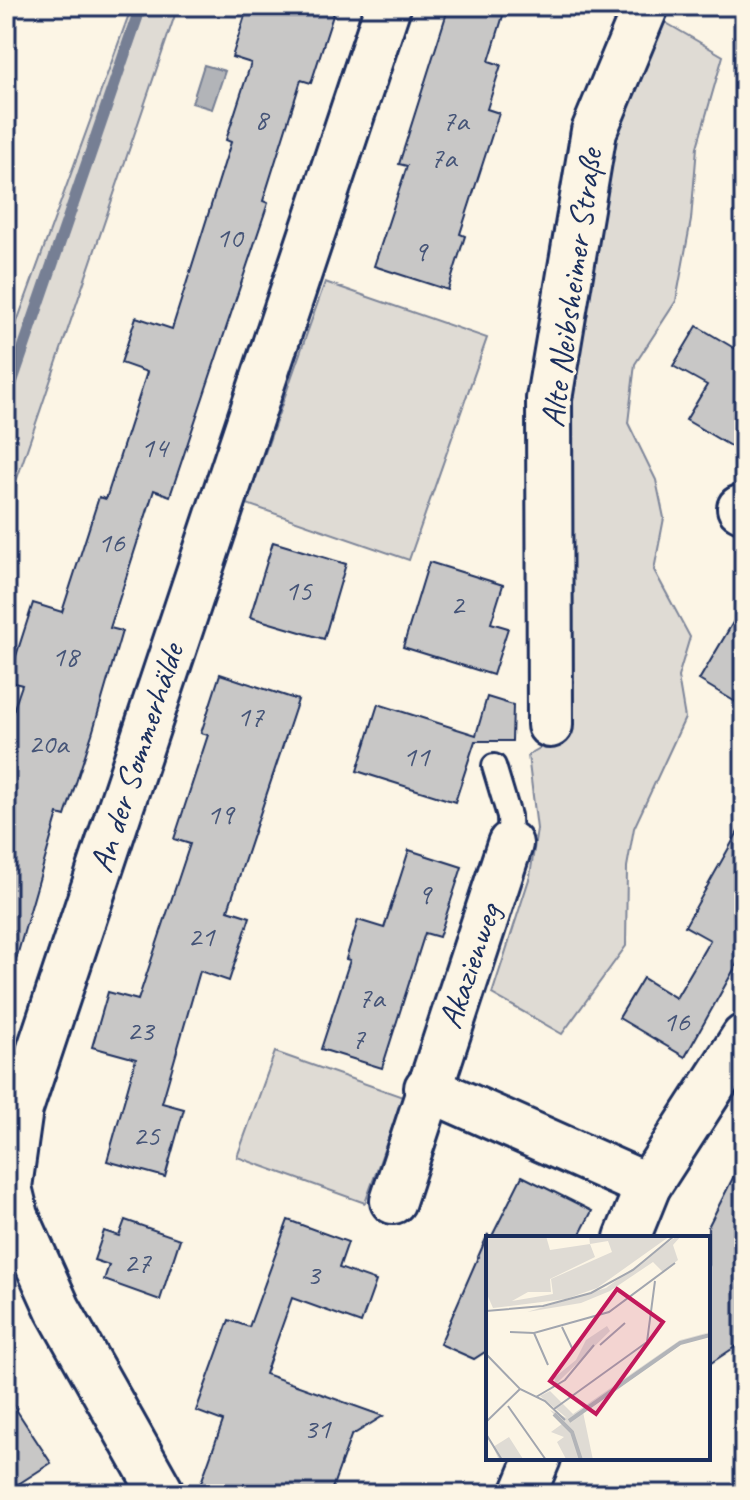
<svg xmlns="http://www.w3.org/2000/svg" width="750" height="1500" viewBox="0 0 750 1500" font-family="Caveat,sans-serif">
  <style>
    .green { fill: #dfdbd4; stroke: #7d8599; stroke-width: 2 }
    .water { fill: #b2b4b8; stroke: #767f94; stroke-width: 2 }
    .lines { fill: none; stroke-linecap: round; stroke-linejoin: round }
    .stream { stroke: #767f94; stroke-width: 12 }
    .building { fill: #c8c7c6; stroke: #1b2f5e; stroke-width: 2 }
    .lane-casing { stroke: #1b2f5e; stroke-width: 28 }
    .street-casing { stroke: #1b2f5e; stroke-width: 50 }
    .lane { stroke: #fcf5e5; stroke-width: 22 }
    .street { stroke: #fcf5e5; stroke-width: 44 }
    .labels { text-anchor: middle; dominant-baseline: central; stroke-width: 6; stroke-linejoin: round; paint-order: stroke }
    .number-label { font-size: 30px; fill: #465578 }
    .street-label { font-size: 34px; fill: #1b2f5e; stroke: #fcf5e5 }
    .inset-river { fill: none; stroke: #b2b4b8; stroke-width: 4 }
    .inset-road { fill: none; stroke: #a2a6af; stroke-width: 2 }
    .view { fill: #c2185b; fill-opacity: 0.15; stroke: #c2185b; stroke-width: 4 }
    .inset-edge { fill: none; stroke: #1b2f5e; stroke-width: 4 }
  </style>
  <rect width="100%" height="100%" fill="#fcf5e5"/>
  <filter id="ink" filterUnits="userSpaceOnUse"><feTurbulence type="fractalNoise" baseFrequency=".0125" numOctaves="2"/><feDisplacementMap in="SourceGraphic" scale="16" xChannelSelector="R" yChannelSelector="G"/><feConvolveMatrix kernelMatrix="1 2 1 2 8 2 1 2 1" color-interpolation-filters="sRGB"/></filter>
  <g filter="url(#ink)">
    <!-- green -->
    <g class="green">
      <path d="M132,6H178L6,511V352Z"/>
      <path d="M656,17L723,56L697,147L691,220L676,301L635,364L628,423L656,480L664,518L654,570L690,637L678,677L685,718L634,828L627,867L626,946L562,1034L492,994L530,876L537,829L528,755L569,731L557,467L604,149Z"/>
      <path d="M325,282L487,338L409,560L247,504Z"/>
      <path d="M275,1052L403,1097L365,1203L237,1157Z"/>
    </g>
    <!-- water -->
    <path class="water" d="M204,65L225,71L212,109L192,103Z"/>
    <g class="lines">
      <!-- stream -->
      <path class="stream" d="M6,399L141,6"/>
    </g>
    <!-- building -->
    <g class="building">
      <path d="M248,6H336L311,83L301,80L263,201L268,203L170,496L154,490L110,628L122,631L92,734L65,816L58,814L15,963L6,962V732L22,685L8,681L33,603L62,612L99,497L106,499L147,372L121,363L136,317L172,329L231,142L226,140L251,63L232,57Z"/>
      <path d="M449,6H506L489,61L501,65L487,109L499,113L460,234L465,236L448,290L374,266L407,166L399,164Z"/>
      <path d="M697,326L744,354V454L686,420L707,385L673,366Z"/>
      <path d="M273,542L346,564L324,639L250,617Z"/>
      <path d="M429,562L503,585L491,623L508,628L493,675L403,647Z"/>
      <path d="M744,604V707L699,680Z"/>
      <path d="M220,674L298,700L228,910L250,917L229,981L200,971L162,1103L184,1109L165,1177L107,1161L136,1059L92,1047L108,992L138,1000L190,844L174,839L208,735L201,733Z"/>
      <path d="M487,697L513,705L512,741H475L455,802L357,771L378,704L476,735Z"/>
      <path d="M744,821V959L741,957L685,1057L619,1018L643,978L676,998L710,940L685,926Z"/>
      <path d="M409,850L462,867L439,937L425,933L382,1068L321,1049L350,960L346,959L358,920L384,928Z"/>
      <path d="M744,1156V1341L708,1365V1227Z"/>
      <path d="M522,1176L592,1211L578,1238H491Z"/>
      <path d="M125,1220L180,1239L160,1300L104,1280L109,1265L94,1260L104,1231L119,1236Z"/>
      <path d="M288,1220L348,1242L339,1268L376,1281L361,1323L292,1298L265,1374L383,1416L351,1436L330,1494H197L223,1421L196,1411L229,1320L249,1327Z"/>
      <path d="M488,1234V1350L474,1359L440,1344Z"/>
      <path d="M6,1394L51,1463L6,1492Z"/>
    </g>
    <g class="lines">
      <!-- lane casing -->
      <g class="lane-casing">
        <path id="lane" d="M494,766L509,816L510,844"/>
      </g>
      <!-- street casing -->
      <g class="street-casing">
        <g id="street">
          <path d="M740,508L744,510"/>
          <path d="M550,725L549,399L594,131L646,6"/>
          <path d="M427,1088L648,1186"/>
          <path d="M393,1201L510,844"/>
          <path d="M627,1238L648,1186L744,1037"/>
          <path d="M162,1494L58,1309L16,1216L9,1187L20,1109L388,6"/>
          <path d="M523,1494L538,1458"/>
        </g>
      </g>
      <!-- lane -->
      <use href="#lane" class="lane"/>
      <!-- street -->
      <use href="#street" class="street"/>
    </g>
  </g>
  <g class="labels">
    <!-- number labels -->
    <g class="number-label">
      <text x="261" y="119">8</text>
      <text x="455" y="120">7a</text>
      <text x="443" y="157">7a</text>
      <text x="229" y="237">10</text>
      <text x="420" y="251">9</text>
      <text x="154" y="447">14</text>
      <text x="111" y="542">16</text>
      <text x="298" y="590">15</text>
      <text x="457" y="604">2</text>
      <text x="65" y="656">18</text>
      <text x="250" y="716">17</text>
      <text x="48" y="743">20a</text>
      <text x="416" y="756">11</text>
      <text x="220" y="814">19</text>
      <text x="424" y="894">9</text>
      <text x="201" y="936">21</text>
      <text x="371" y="997">7a</text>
      <text x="676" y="1021">16</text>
      <text x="140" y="1030">23</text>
      <text x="358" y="1038">7</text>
      <text x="146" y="1135">25</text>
      <text x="137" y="1262">27</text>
      <text x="313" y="1274">3</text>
      <text x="317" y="1428">31</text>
    </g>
    <!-- street labels -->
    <g class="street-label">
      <text transform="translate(571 288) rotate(-82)">Alte Neibsheimer Straße</text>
      <text transform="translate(136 758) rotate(-72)">An der Sommerhälde</text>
      <text transform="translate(469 966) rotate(-71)">Akazienweg</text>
    </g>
  </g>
  <!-- overview -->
  <g transform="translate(486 1236)">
    <rect width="224" height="224" fill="#fcf5e5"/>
    <path d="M37,0H60L64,14L104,8L103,0H184L111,52L80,63L7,72L0,56V2ZM122,5L126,16L65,43L67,58L26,65L42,56H65L64,43L109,21L104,8ZM191,0H195L187,9L192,24L177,36L167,26L124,55L95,67L41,76L120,52ZM121,90L124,95L70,148L68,142L90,124L100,104ZM224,96L195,108L97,176L107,224L80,223L71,206L78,201L65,196L76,188L64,174L81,182L54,160L64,155L87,178L194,104ZM23,201L37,223L35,224H13L7,211Z" fill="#dfdbd4" fill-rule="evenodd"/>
    <path class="inset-river" d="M68,178L86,196L95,224M83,185L194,107L224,99"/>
    <path class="inset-road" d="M0,75L57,70L105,57L147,34L188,0M76,91L87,114M24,96L48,97L123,76L189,27M48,97L62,129M114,109L139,87M0,118L34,153L59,165L79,184M50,161L79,144L108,109M22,170L60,224M68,173L161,106L169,45M0,186L34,153M0,198L16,224"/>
    <path class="view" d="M131,53L177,86L110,178L64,145Z"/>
    <rect width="224" height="224" class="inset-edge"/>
  </g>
  <!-- margin -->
  <rect width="750" height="1500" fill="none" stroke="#fcf5e5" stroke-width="32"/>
  <rect x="16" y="16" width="718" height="1468" fill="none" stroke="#1b2f5e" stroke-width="3" filter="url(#ink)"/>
</svg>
